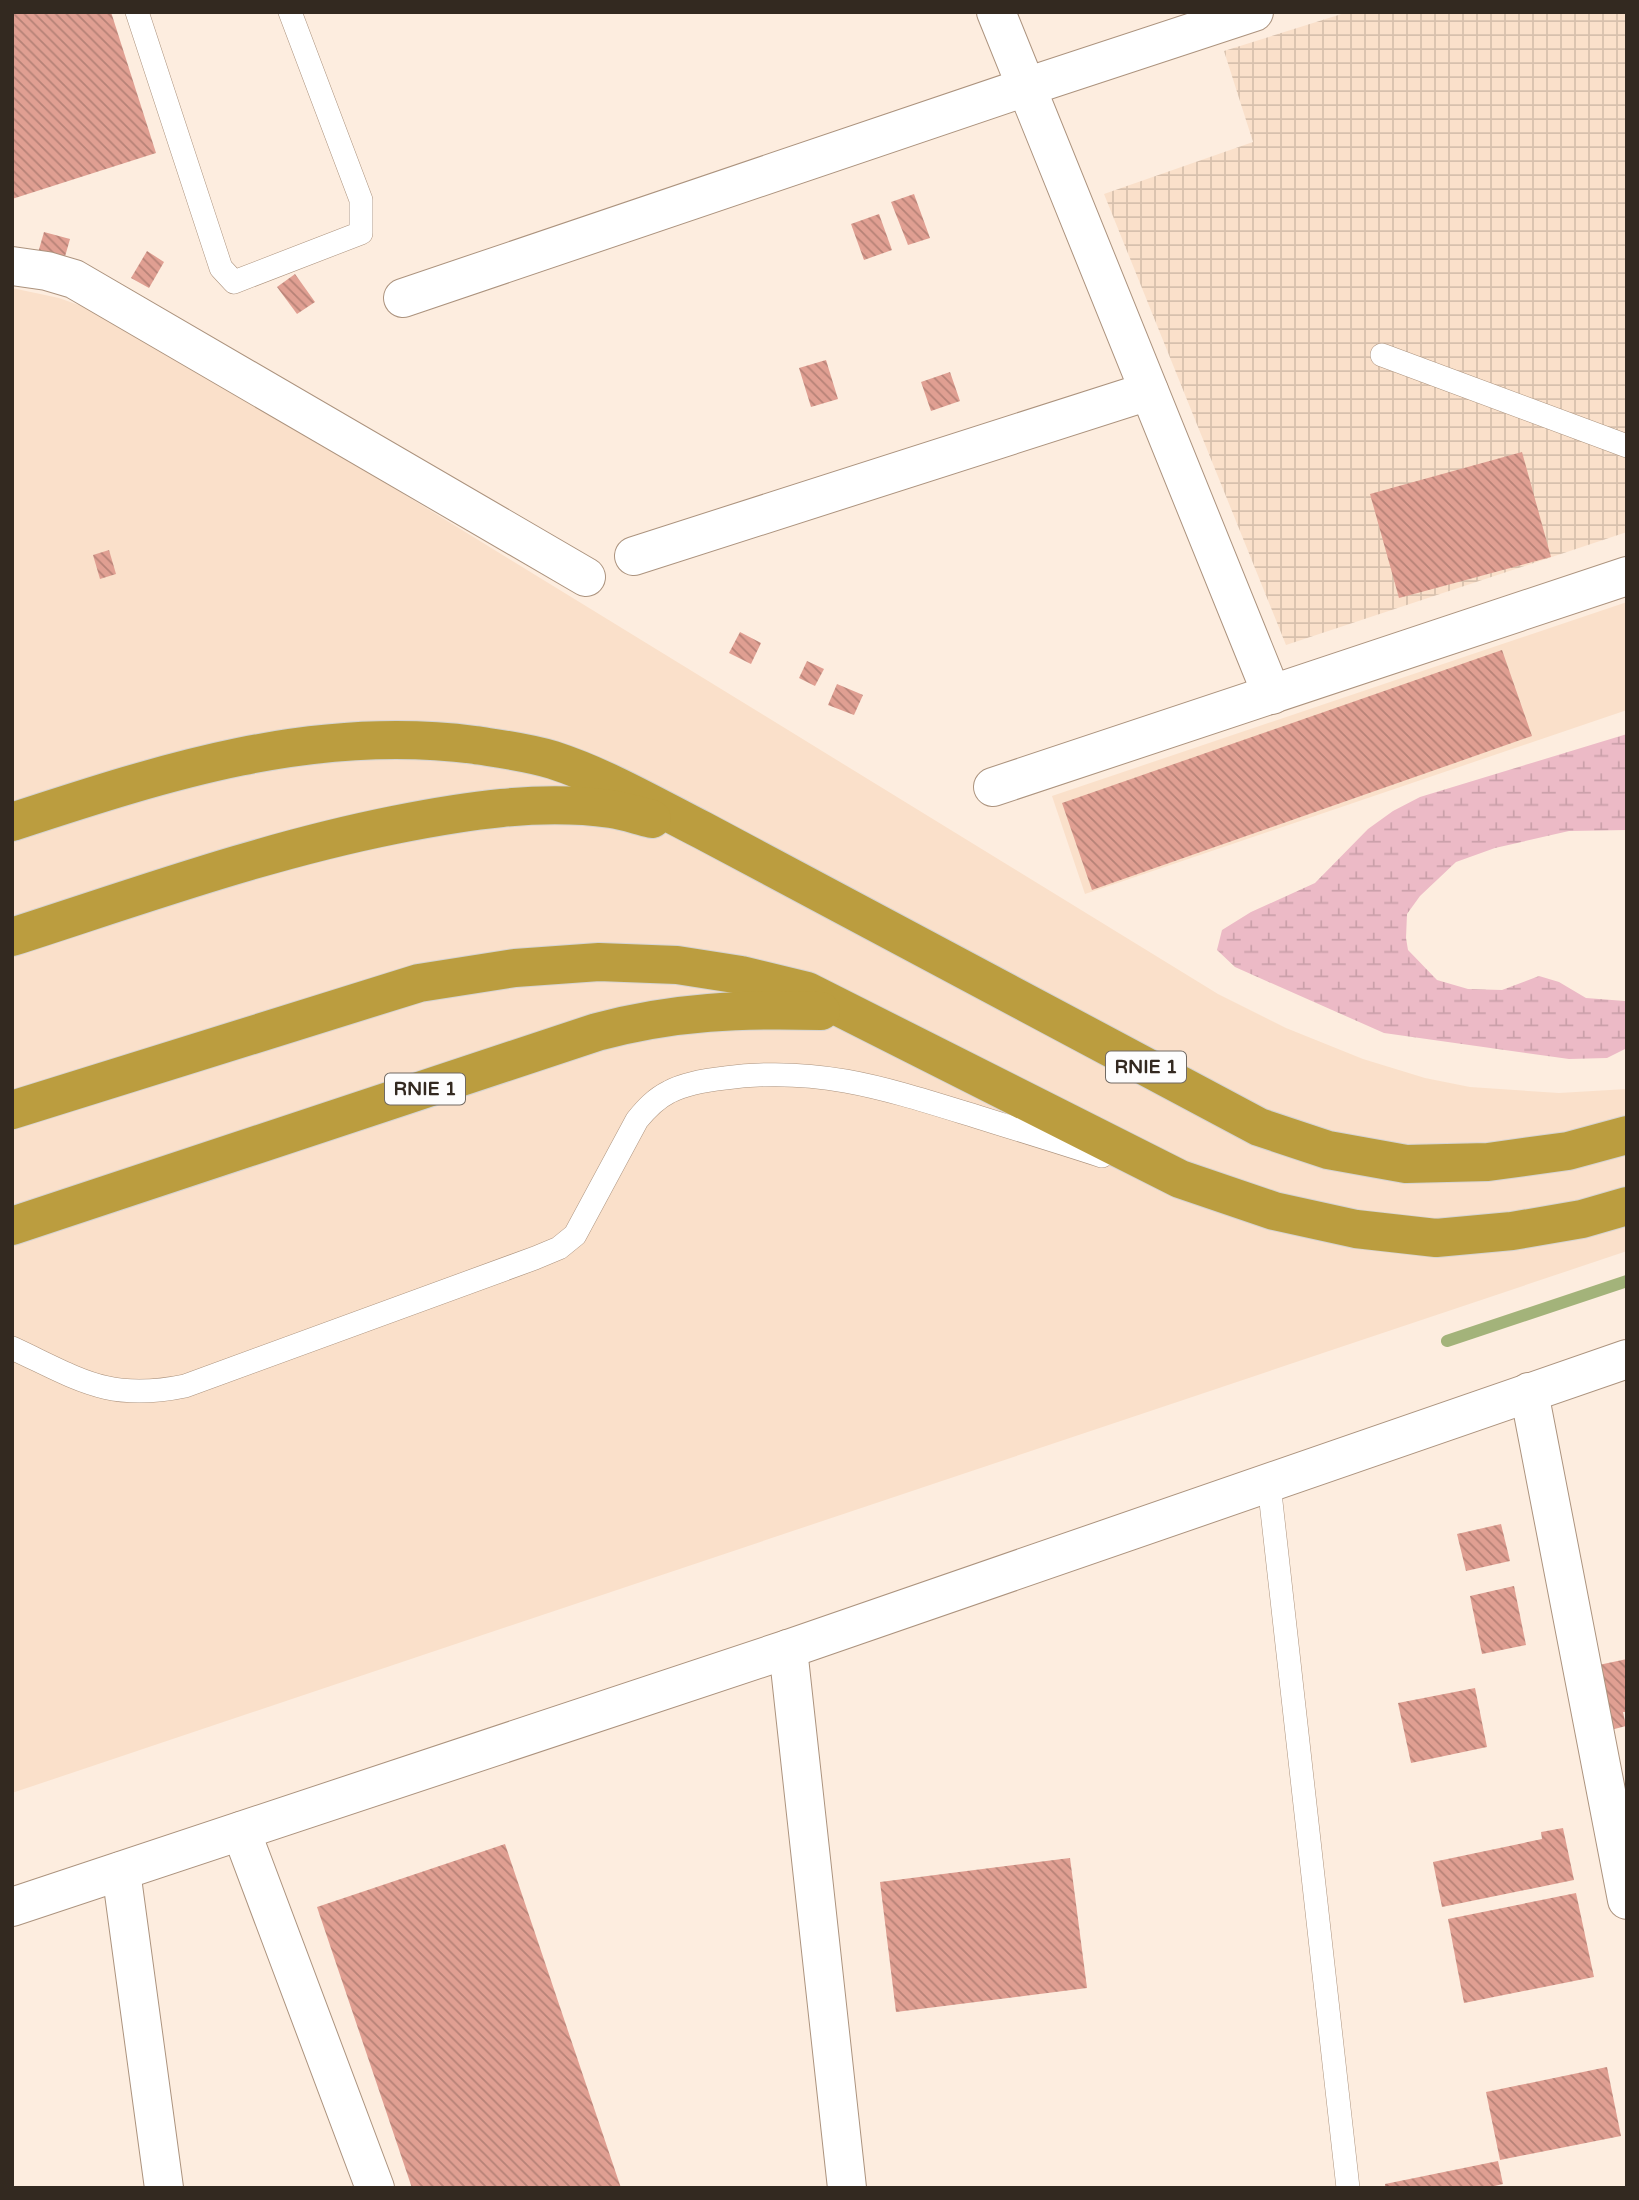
<svg xmlns="http://www.w3.org/2000/svg" width="1639" height="2200" viewBox="0 0 1639 2200" font-family="'Varela Round',sans-serif">
  <style>
    .built { fill: #fae0ca }
    .industrial { fill: url(#industrial-grid) }
    .wetland { fill: url(#wetland-marsh) }
    .lines { fill: none; stroke-linecap: round; stroke-linejoin: round }
    .stream { stroke: #a3b37a; stroke-width: 12 }
    .building { fill: url(#building-back-hatch) }
    .lane-casing { stroke: #ac937e; stroke-width: 24 }
    .street-casing { stroke: #ac937e; stroke-width: 40 }
    .highway-casing { stroke: #d6d4d2; stroke-width: 40 }
    .lane { stroke: #fff; stroke-width: 23 }
    .street { stroke: #fff; stroke-width: 38 }
    .highway { stroke: #bb9d3f; stroke-width: 38 }
    .labels { text-anchor: middle; dominant-baseline: central; stroke-width: 7; stroke-linejoin: round; paint-order: stroke }
    .shield { fill: #fdfdfd; stroke: #706962; stroke-width: 2 }
    .shield-label { font-size: 19px; font-weight: bold; fill: #332920 }
  </style>
  <defs>
    <pattern id="industrial-grid" width="8" height="8" patternUnits="userSpaceOnUse" patternTransform="scale(1.75)"><rect width="8" height="8" fill="#fae0ca"/><path d="M0 4h8M4 0v8" fill="none" stroke="#d7c0ad"/></pattern>
    <pattern id="wetland-marsh" width="20" height="14" patternUnits="userSpaceOnUse" patternTransform="scale(1.75)"><rect width="20" height="14" fill="#ecbac6"/><path d="M1 5h8M5 5V1M11 12h8M15 12V8" fill="none" stroke="#cba0aa"/></pattern>
    <pattern id="building-back-hatch" width="6" height="6" patternUnits="userSpaceOnUse" patternTransform="scale(1.75)"><rect width="6" height="6" fill="#e09f92"/><path d="M-1 5l2 2M0 0l6 6M5-1l2 2" fill="none" stroke="#b68277"/></pattern>
  </defs>
  <rect width="100%" height="100%" fill="#fdeddf"/>
  <!-- built -->
  <g class="built">
    <path d="M12,288L59,298L101,313L133,328L1218,994L1286,1028L1363,1059L1425,1078L1470,1087L1559,1093L1627,1089V1251L12,1793Z"/>
    <path d="M1627,602V710L1085,894L1052,796Z"/>
  </g>
  <!-- industrial -->
  <path class="industrial" d="M1348,12H1627V532L1286,645L1104,194L1253,142L1224,51Z"/>
  <!-- wetland -->
  <path class="wetland" d="M1627,734V830L1569,831L1495,848L1456,862L1420,896L1407,914L1406,938L1408,950L1437,980L1468,989L1502,990L1539,976L1559,982L1586,998L1625,1001L1627,1003V1048L1607,1058L1569,1059L1384,1033L1235,967L1217,950L1222,930L1251,912L1315,883L1368,829L1393,811L1420,797Z"/>
  <g class="lines">
    <!-- stream -->
    <path class="stream" d="M1447,1341L1627,1281"/>
  </g>
  <!-- building -->
  <g class="building">
    <path d="M12,12H111L156,153L12,199Z"/>
    <path d="M914,194L930,238L908,245L891,202Z"/>
    <path d="M879,214L892,250L864,260L851,224Z"/>
    <path d="M44,232L70,239L64,260L38,253Z"/>
    <path d="M147,251L164,262L149,288L131,278Z"/>
    <path d="M295,274L315,302L297,314L277,287Z"/>
    <path d="M826,360L838,399L811,407L799,368Z"/>
    <path d="M950,372L960,401L931,411L921,382Z"/>
    <path d="M1522,452L1551,557L1399,598L1370,494Z"/>
    <path d="M109,550L116,574L100,579L93,555Z"/>
    <path d="M740,632L761,643L751,664L729,653Z"/>
    <path d="M1502,650L1532,736L1092,890L1062,803Z"/>
    <path d="M807,661L824,669L815,686L799,678Z"/>
    <path d="M837,684L863,695L854,715L828,705Z"/>
    <path d="M1501,1524L1510,1561L1466,1571L1457,1534Z"/>
    <path d="M1514,1586L1526,1645L1482,1654L1470,1596Z"/>
    <path d="M1627,1659V1712H1623L1626,1726L1603,1732L1575,1670Z"/>
    <path d="M1475,1688L1487,1747L1411,1763L1398,1703Z"/>
    <path d="M1563,1828L1574,1880L1442,1907L1433,1862L1542,1839L1541,1832Z"/>
    <path d="M505,1844L621,2188H412L317,1907Z"/>
    <path d="M1070,1858L1087,1988L896,2012L880,1882Z"/>
    <path d="M1576,1893L1594,1977L1464,2003L1448,1919Z"/>
    <path d="M1607,2067L1621,2136L1500,2160L1486,2092Z"/>
    <path d="M1498,2161L1503,2184L1486,2188H1385V2184Z"/>
  </g>
  <g class="lines">
    <!-- lane casing -->
    <g class="lane-casing">
      <g id="lane">
        <path d="M137,12L221,268L234,282L361,233V200L290,12"/>
        <path d="M1382,355L1627,446"/>
        <path d="M12,1348C79,1379 108,1402 185,1386L535,1258L559,1248L575,1235L637,1120C646,1109 655,1099 669,1092C686,1083 706,1080 725,1078C814,1066 881,1087 965,1113C1010,1127 1056,1141 1102,1156"/>
        <path d="M1269,1484L1348,2188"/>
      </g>
    </g>
    <!-- street casing -->
    <g class="street-casing">
      <g id="street">
        <path d="M996,12L1272,695"/>
        <path d="M12,266L47,271L74,279L586,577"/>
        <path d="M403,298L1026,87L1254,12"/>
        <path d="M634,556L1149,391"/>
        <path d="M993,787L1627,576"/>
        <path d="M1529,1392L1627,1900"/>
        <path d="M788,1649L847,2188"/>
        <path d="M241,1831L375,2188"/>
        <path d="M121,1871L164,2188"/>
        <path d="M12,1907L788,1649L1627,1359"/>
      </g>
    </g>
    <!-- highway casing -->
    <g class="highway-casing">
      <g id="highway">
        <path d="M12,822C165,772 311,724 475,745C501,749 527,752 553,760C605,777 653,805 702,830L1259,1127L1328,1150L1406,1164L1488,1162L1568,1151L1627,1135"/>
        <path d="M12,937C139,896 264,851 394,825C464,811 539,799 611,809C625,811 639,816 652,819"/>
        <path d="M12,1110L419,983L515,968L599,962L677,965L741,975L807,991L1180,1179L1274,1211L1356,1229L1436,1238L1512,1231L1582,1219L1627,1206"/>
        <path d="M12,1226L597,1032C675,1011 742,1009 821,1011"/>
      </g>
    </g>
    <!-- lane -->
    <use href="#lane" class="lane"/>
    <!-- street -->
    <use href="#street" class="street"/>
    <!-- highway -->
    <use href="#highway" class="highway"/>
  </g>
  <g class="labels">
    <!-- shield labels -->
    <g class="shield">
      <rect x="1106" y="1051.5" width="80" height="31" rx="5"/>
      <rect x="385" y="1073.5" width="80" height="31" rx="5"/>
    </g>
    <g class="shield-label">
      <text x="1146" y="1067">RNIE 1</text>
      <text x="425" y="1089">RNIE 1</text>
    </g>
  </g>
  <!-- border -->
  <rect width="1639" height="2200" fill="none" stroke="#332920" stroke-width="28"/>
</svg>
